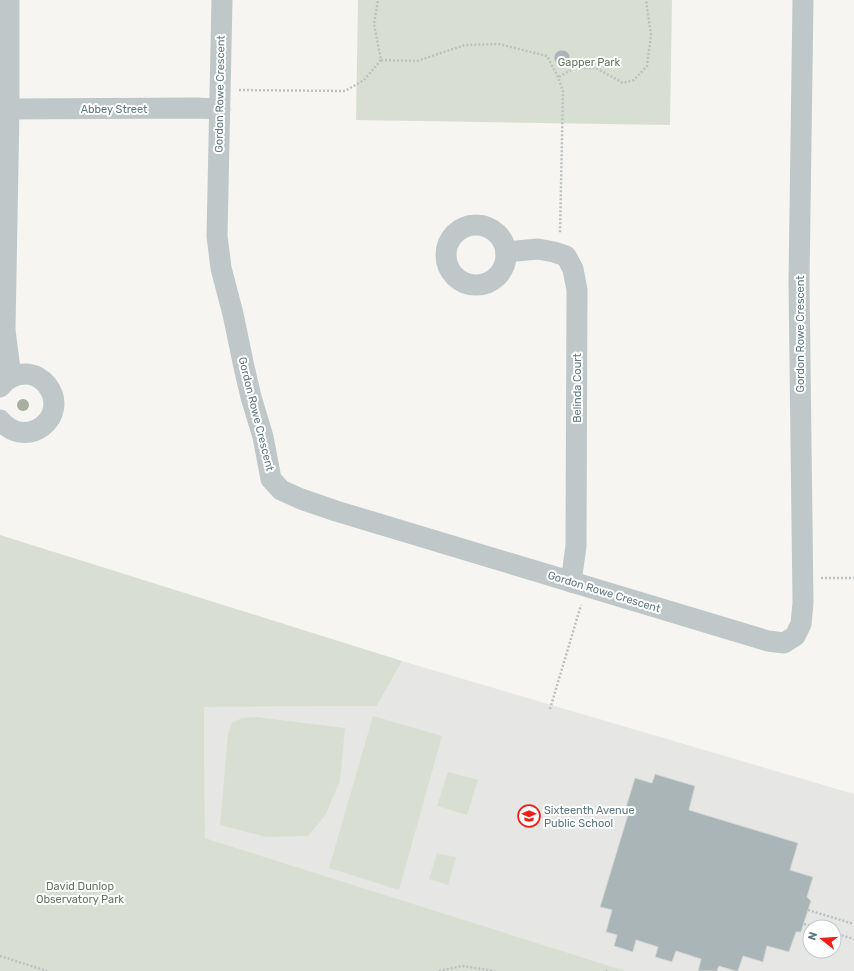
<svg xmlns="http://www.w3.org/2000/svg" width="854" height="971" viewBox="0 0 854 971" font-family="Rubik,sans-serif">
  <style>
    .built { fill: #e6e7e5; fill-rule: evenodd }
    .green { fill: #d9ded2 }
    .building { fill: #a9b5b7; stroke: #d7d7d4 }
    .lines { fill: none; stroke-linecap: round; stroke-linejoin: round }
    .path { stroke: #bcc0c1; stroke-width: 2.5; stroke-dasharray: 2 2; stroke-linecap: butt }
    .minor { stroke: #c0c7c9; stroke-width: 21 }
    .tree { fill: #a7b0a0 }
    .labels { text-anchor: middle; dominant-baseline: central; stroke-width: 4; stroke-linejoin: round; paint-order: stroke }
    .park-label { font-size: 11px; fill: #67775d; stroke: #fff }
    .street-label { font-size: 11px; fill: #5e787f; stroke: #fff }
    .poi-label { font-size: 11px; fill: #5e787f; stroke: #fff; text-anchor: start }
  </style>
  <rect width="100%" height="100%" fill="#f6f5f2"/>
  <!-- built -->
  <path class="built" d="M402,661L854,794V971H626L205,838L204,707L377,706ZM810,927H834V951H810Z"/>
  <!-- green -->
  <g class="green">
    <path d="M358,0H672L670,125L356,120Z"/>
    <path d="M0,535L402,661L377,706L204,707L205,838L626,971H0Z"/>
    <path d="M373,716L442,736L399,890L329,868Z"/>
    <path d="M256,717L345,728L340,781L325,816L308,836L266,837L220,825L228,734L232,723L242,718Z"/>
    <path d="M448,772L478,780L467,815L437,806Z"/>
    <path d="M437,853L456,857L448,885L429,879Z"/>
  </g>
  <!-- building -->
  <g class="building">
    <circle cx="562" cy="58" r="8"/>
    <path d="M655,774L695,786L689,810L798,843L790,870L813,877L807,897L811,901L801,932H796L789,952L767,946L763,962L743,956L738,971H735L719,966L717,971H698L701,959L676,951L672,962L655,957L658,947L636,940L633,952L614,946L617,935L606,932L612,910L600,907L630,808L626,807L635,778L652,783Z"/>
  </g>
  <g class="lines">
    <!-- path -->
    <g class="path">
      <path d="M381,60L417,61L465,45L499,44L547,56L558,77L563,91L560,234"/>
      <path d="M559,77L574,68H596L623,83L634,80L647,66L651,35L646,0"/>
      <path d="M239,90L345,91L364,80L381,60L374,24L378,0"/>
      <path d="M821,578H854"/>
      <path d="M550,709L581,605"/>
      <path d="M808,910L854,924"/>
      <path d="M804,924L814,927"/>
      <path d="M834,933L854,939"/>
      <path d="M0,956L47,971"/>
      <path d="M606,970L607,971"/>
      <path d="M439,971L462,966L495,971"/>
    </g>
    <!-- minor -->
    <g class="minor">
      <path d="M9,0V109L5,330L11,377"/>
      <path d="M222,0L217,236L221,268L233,314L244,367L251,397L263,437L271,479L281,490L301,499L336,511L768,641L784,643L795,636L801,624L803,603L799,282L803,0"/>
      <path d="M9,109L196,108L220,109"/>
      <circle cx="476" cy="255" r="30"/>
      <path d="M506,252L538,249L554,252L566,256L573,269L577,290L576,546L571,582"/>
      <path d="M0,387C6,379 15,374 26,374C34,374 42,379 47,385C71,416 27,452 0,420"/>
    </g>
  </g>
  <!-- trees -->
  <circle class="tree" cx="23" cy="405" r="6"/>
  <!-- icons -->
  <defs>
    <g id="school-ring" transform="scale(1.15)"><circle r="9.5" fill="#fff" stroke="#f21d16" stroke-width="1.5"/><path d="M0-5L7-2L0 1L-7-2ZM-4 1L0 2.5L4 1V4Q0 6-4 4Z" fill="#f21d16"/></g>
  </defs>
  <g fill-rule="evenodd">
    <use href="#school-ring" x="529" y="816"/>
  </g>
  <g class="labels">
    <!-- park labels -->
    <g class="park-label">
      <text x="589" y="62">Gapper Park</text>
      <text x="80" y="886">David Dunlop<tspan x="80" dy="13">Observatory Park</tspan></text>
    </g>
    <!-- street labels -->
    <g class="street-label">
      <text transform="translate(220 94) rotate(-89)">Gordon Rowe Crescent</text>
      <text x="114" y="109">Abbey Street</text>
      <text transform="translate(800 334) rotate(-90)">Gordon Rowe Crescent</text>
      <text transform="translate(577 388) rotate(-90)">Belinda Court</text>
      <text transform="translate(256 414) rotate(76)">Gordon Rowe Crescent</text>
      <text transform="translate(604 592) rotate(17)">Gordon Rowe Crescent</text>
    </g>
    <!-- poi labels -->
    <g class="poi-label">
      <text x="544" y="810">Sixteenth Avenue<tspan x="544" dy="13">Public School</tspan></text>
    </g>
  </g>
  <!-- north arrow -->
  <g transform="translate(822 939) rotate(287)"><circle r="19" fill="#ffffff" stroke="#bfc9cc"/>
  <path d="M0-3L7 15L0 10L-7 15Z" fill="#f21d16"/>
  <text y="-6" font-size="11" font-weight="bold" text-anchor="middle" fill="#5e787f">N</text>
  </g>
</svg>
